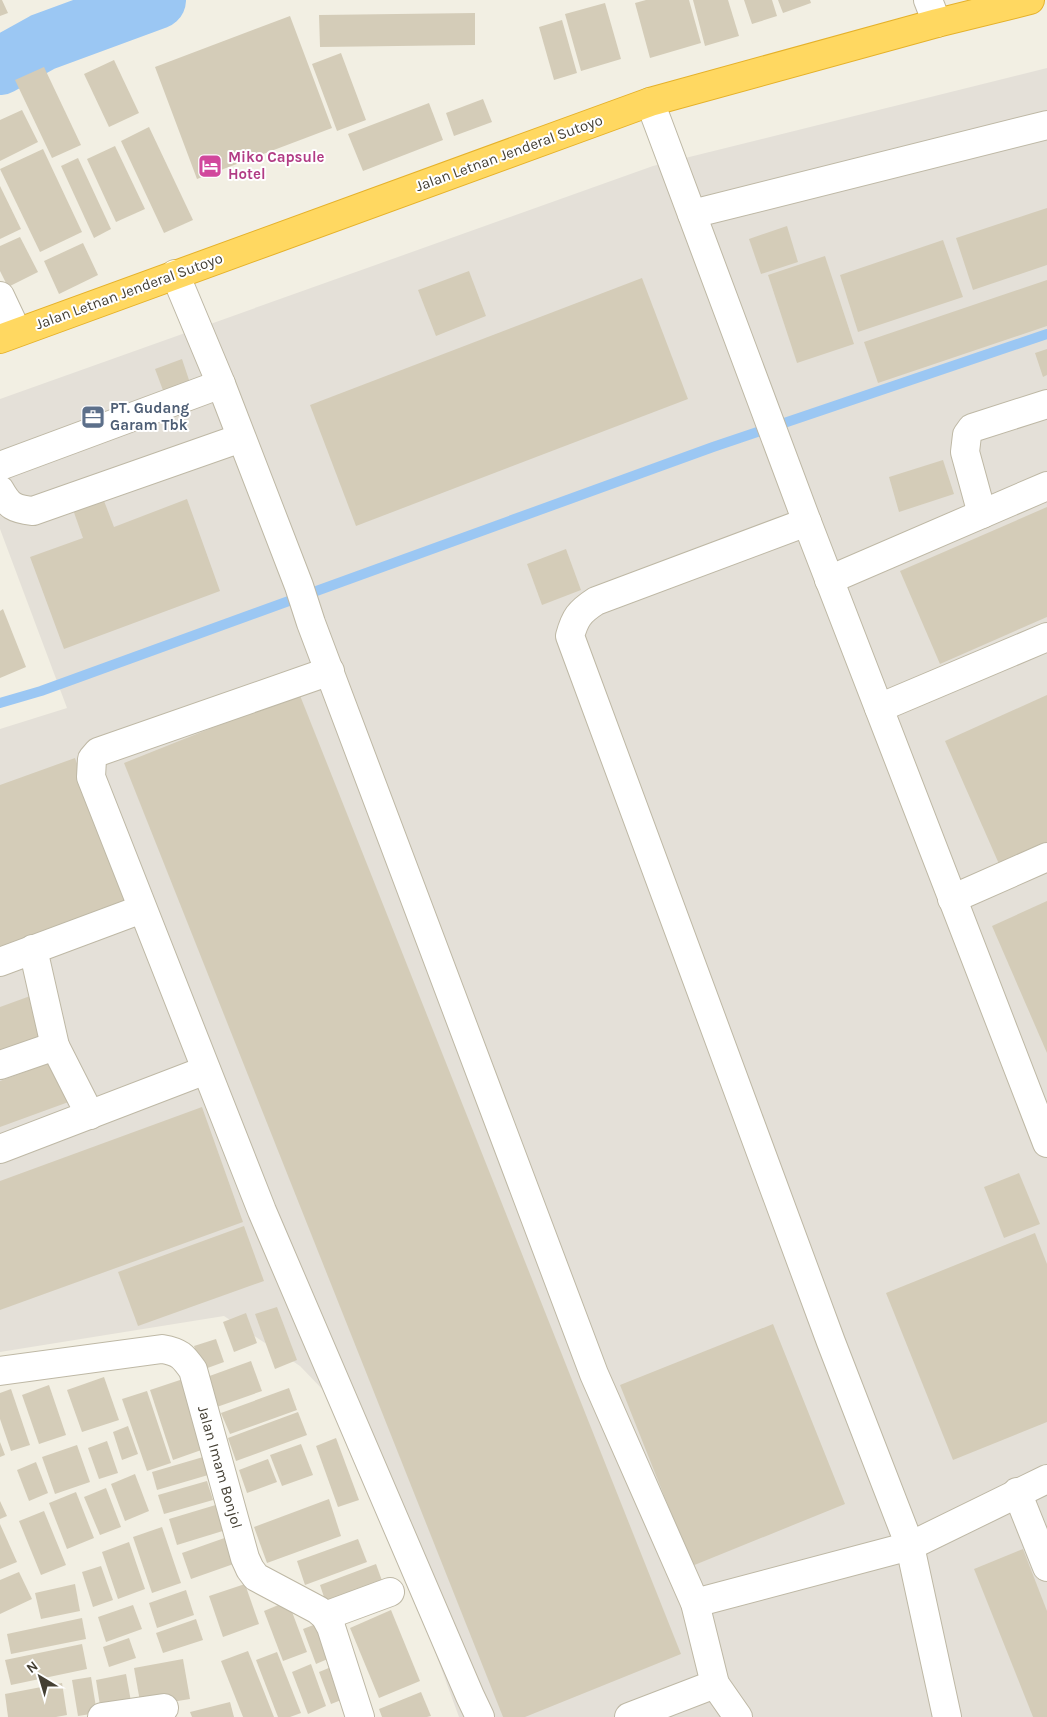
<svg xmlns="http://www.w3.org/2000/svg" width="1047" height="1717" viewBox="0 0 1047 1717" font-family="Karla,sans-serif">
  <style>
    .industrial { fill: #e4e0d8 }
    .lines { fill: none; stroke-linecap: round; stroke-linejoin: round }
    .stream { stroke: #9bc7f3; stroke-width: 10 }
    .river { stroke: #9bc7f3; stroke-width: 58 }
    .building { fill: #d4ccb8 }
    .minor-casing { stroke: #beb8a5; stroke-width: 30 }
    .highway-casing { stroke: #e5b12a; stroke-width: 30 }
    .minor { stroke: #fff; stroke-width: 28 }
    .highway { stroke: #ffd861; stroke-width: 28 }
    .labels { text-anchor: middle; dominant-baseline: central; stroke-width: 4; stroke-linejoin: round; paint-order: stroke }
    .street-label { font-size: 15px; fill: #443f33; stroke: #fff }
    .hotel-label { font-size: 15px; font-weight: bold; fill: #b23c85; stroke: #fff; text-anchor: start }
    .service-label { font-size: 15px; font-weight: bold; fill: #4e5e75; stroke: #fff; text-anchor: start }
  </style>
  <rect width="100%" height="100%" fill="#f2efe3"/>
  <!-- industrial -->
  <path class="industrial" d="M1047,68V1717H459L349,1417L300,1366L224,1316L0,1352V729L67,708L0,529V399L653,166Z"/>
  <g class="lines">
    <!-- stream -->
    <path class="stream" d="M0,703L41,691L713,447L1047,334"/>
    <!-- river -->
    <path class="river" d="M0,66L43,42L157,0"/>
  </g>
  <!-- building -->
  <g class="building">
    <path d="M0,0H2L8,13L0,16Z"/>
    <path d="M646,0H689L701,43L650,58L635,3Z"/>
    <path d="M693,0H728L739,36L705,46Z"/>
    <path d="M744,0H772L777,16L752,24Z"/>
    <path d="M778,0H810L811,3L783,13Z"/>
    <path d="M605,3L621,59L581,71L565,14Z"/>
    <path d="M475,13V45L320,47L319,15Z"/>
    <path d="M290,16L332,128L197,179L155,67Z"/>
    <path d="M562,20L577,73L554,80L539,27Z"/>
    <path d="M341,53L366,120L337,131L312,64Z"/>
    <path d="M114,60L139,113L109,127L84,74Z"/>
    <path d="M44,67L81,145L52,158L15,80Z"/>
    <path d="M483,99L492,122L454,136L446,113Z"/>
    <path d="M429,103L443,140L363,171L348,134Z"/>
    <path d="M22,110L38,142L0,161V120Z"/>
    <path d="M149,127L193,220L164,233L121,141Z"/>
    <path d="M115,146L145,209L116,222L87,159Z"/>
    <path d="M43,149L82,232L40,252L0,169Z"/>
    <path d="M78,158L111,229L94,238L61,166Z"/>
    <path d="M0,186L21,229L0,239Z"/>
    <path d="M1047,208V265L973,290L956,238Z"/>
    <path d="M787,226L798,262L761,274L749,239Z"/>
    <path d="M20,237L38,272L8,287L0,271V246Z"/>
    <path d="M943,240L963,297L858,332L840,275Z"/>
    <path d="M83,243L98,275L59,294L44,261Z"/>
    <path d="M825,256L854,344L797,363L768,275Z"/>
    <path d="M469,271L486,316L436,336L418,290Z"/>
    <path d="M642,278L688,399L356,526L310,405Z"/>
    <path d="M1047,280V326L878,383L864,342Z"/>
    <path d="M1047,349V375L1043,377L1035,353Z"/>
    <path d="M182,359L190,383L164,393L155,369Z"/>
    <path d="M943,460L954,494L899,512L889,477Z"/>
    <path d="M101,493L114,527L187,499L220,591L64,649L30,557L83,538L71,504Z"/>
    <path d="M1047,507V617L940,664L900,571Z"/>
    <path d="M566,549L581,590L542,605L527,564Z"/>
    <path d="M3,609L26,667L0,678V611Z"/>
    <path d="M299,693L681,1654L525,1717H503L124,763Z"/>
    <path d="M1047,695V854L1003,873L945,741Z"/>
    <path d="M75,758L127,902L0,949V785Z"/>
    <path d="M1047,901V1053L992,926Z"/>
    <path d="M33,995L47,1035L0,1052V1007Z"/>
    <path d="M60,1059L74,1100L0,1127V1081Z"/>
    <path d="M202,1107L243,1222L0,1310V1181Z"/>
    <path d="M1019,1173L1040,1224L1004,1238L984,1187Z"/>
    <path d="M244,1226L264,1281L138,1326L118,1272Z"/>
    <path d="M1035,1233L1047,1264V1422L953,1460L886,1293Z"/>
    <path d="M277,1307L297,1360L275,1369L255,1314Z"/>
    <path d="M246,1313L257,1343L234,1352L223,1322Z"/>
    <path d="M773,1324L845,1504L692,1566L620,1385Z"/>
    <path d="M216,1339L224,1362L202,1370L194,1346Z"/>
    <path d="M251,1361L262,1391L214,1408L204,1378Z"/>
    <path d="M104,1377L119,1420L82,1432L67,1390Z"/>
    <path d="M183,1379L207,1448L173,1460L150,1390Z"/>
    <path d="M49,1385L66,1435L39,1444L22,1395Z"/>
    <path d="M289,1388L297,1410L230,1434L221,1413Z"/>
    <path d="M11,1389L30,1445L11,1451L0,1419V1393Z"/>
    <path d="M147,1391L171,1463L147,1471L122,1399Z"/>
    <path d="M298,1412L307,1435L236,1461L228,1438Z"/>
    <path d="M128,1426L138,1454L122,1460L113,1432Z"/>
    <path d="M336,1438L359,1500L338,1507L316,1446Z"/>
    <path d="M107,1441L118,1473L99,1479L88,1448Z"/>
    <path d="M0,1442L5,1455L0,1457Z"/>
    <path d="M301,1444L313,1475L282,1486L270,1455Z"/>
    <path d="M77,1445L90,1482L55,1494L42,1457Z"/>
    <path d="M210,1455L215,1473L157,1490L152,1472Z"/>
    <path d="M268,1459L277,1482L247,1493L239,1470Z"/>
    <path d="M36,1462L48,1493L29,1501L17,1470Z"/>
    <path d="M135,1474L149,1511L125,1521L111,1484Z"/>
    <path d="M207,1481L213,1500L164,1514L158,1495Z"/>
    <path d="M106,1488L121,1527L100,1535L84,1497Z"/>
    <path d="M76,1492L94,1538L67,1549L49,1503Z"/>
    <path d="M329,1499L341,1536L267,1563L254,1527Z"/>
    <path d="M0,1501L7,1516L0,1519Z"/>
    <path d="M219,1504L226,1530L177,1545L169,1519Z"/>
    <path d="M44,1511L66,1565L41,1575L19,1521Z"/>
    <path d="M0,1524L17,1562L0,1569Z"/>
    <path d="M162,1527L181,1583L152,1593L133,1537Z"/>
    <path d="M233,1535L242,1561L191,1579L182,1553Z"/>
    <path d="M358,1539L367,1562L305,1585L297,1561Z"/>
    <path d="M129,1542L145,1589L118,1599L102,1552Z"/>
    <path d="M1023,1549L1047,1611V1717H1033L974,1569Z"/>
    <path d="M376,1564L385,1589L328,1609L320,1585Z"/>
    <path d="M101,1566L113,1600L93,1607L82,1572Z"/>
    <path d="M19,1572L32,1599L0,1614V1580Z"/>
    <path d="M75,1584L80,1611L41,1619L35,1593Z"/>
    <path d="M245,1584L259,1624L223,1637L209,1596Z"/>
    <path d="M186,1590L194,1615L157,1628L149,1603Z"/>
    <path d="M288,1601L307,1652L283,1661L264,1611Z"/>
    <path d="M133,1605L142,1629L106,1642L98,1617Z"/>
    <path d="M391,1610L420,1681L379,1698L350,1628Z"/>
    <path d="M82,1618L86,1639L11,1654L7,1634Z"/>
    <path d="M196,1619L203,1640L163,1653L156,1633Z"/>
    <path d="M324,1621L337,1655L316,1664L303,1629Z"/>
    <path d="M129,1638L136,1658L109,1667L103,1647Z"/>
    <path d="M82,1644L87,1669L11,1685L5,1660Z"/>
    <path d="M248,1651L274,1717H243L221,1661Z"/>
    <path d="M277,1652L301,1713L290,1717H278L256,1660Z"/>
    <path d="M183,1659L190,1699L141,1707L134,1668Z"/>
    <path d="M311,1664L326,1706L308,1714L292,1672Z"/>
    <path d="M336,1665L349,1697L331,1704L319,1672Z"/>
    <path d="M126,1674L132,1707L101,1712L96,1680Z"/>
    <path d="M91,1677L97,1713L78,1716L72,1680Z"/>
    <path d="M62,1683L67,1715L56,1717H8L5,1694Z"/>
    <path d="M421,1692L431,1716L427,1717H382L379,1709Z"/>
    <path d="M230,1702L234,1717H192L190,1712Z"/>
  </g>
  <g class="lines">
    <!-- minor casing -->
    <g class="minor-casing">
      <g id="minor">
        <path d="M928,0L937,23"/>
        <path d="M650,102L807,522L1047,1143"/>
        <path d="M692,214L1047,125"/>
        <path d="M175,274L221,384L299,586L311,623L594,1374L695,1603L715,1684L738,1717"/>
        <path d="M0,296L17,332"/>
        <path d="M0,466L221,384"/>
        <path d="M0,490C9,506 14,509 33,511L241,438"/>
        <path d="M982,514L965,452L967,435L972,428L1047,404"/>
        <path d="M807,522L596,601C579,612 575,618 570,636L831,1342L910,1546L947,1717"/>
        <path d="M829,580L1047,486"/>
        <path d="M330,671L98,752L92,759L91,777L262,1211L470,1696L480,1717"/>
        <path d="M879,708L1047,637"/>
        <path d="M952,899L1047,857"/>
        <path d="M33,949L55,1046"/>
        <path d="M0,962L142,909"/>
        <path d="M0,1065L55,1046L90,1115"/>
        <path d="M0,1149L206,1070"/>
        <path d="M0,1371L162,1349C180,1352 183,1356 193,1370L245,1558L250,1569L256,1577L318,1610L325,1616L331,1627L360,1717"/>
        <path d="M1017,1492L1047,1567"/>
        <path d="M695,1603L910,1546L1047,1479"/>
        <path d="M325,1616L390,1592"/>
        <path d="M102,1717L164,1708"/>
        <path d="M629,1717L715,1684"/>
      </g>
    </g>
    <!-- highway casing -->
    <g class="highway-casing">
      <path id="highway" d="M0,339L650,102L937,23L1030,0"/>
    </g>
    <!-- minor -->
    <use href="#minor" class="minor"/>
    <!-- highway -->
    <use href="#highway" class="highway"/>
  </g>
  <!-- icons -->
  <defs>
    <g id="hotel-square" transform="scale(1.25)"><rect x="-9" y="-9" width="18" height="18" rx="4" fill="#d1479c" stroke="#fff"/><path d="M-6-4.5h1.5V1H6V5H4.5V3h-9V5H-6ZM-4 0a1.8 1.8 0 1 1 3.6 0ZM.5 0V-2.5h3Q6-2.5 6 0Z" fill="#fff"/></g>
    <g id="office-square" transform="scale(1.25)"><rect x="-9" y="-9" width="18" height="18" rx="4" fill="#5c6f8a" stroke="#fff"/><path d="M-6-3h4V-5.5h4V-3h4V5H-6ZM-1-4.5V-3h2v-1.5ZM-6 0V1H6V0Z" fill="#fff"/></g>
  </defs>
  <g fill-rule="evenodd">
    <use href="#hotel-square" x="210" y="166"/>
    <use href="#office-square" x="93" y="417"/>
  </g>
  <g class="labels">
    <!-- street labels -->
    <g class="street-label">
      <text transform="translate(509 153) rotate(-20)">Jalan Letnan Jenderal Sutoyo</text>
      <text transform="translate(129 291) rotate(-20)">Jalan Letnan Jenderal Sutoyo</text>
      <text transform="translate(220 1467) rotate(74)">Jalan Imam Bonjol</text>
    </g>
    <!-- hotel labels -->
    <g class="hotel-label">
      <text x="228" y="157">Miko Capsule<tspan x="228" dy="17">Hotel</tspan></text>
    </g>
    <!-- service labels -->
    <g class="service-label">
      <text x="110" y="408">PT. Gudang<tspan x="110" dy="17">Garam Tbk</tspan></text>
    </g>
  </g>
  <!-- north arrow -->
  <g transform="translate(40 1677) rotate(322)" stroke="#ffffff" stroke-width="4" paint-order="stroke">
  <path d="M0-4L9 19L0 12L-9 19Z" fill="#443f33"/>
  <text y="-8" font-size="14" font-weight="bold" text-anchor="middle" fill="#443f33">N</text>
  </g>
</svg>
